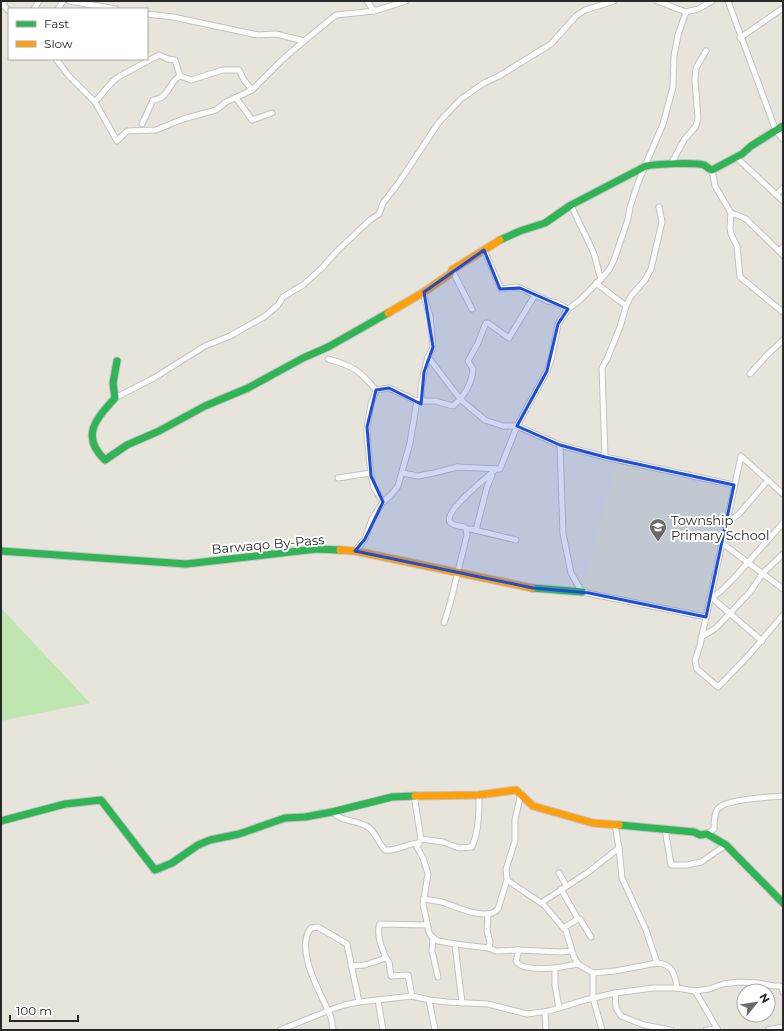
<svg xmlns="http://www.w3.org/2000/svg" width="784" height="1031" viewBox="0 0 784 1031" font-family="Montserrat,sans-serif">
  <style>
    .education { fill: #ece6cf }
    .green { fill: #bfe6b1 }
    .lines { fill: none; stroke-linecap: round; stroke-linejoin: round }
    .street-casing { stroke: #c4c2c3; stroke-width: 7 }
    .fast-casing { stroke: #c4c2c3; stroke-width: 9 }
    .slow-casing { stroke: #c4c2c3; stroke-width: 9 }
    .street { stroke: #fbfbfa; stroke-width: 5 }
    .fast { stroke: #30b455; stroke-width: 7 }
    .slow { stroke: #ff9f0a; stroke-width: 7 }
    .marked { fill: #1d4ed8; fill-opacity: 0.2; stroke: #1d4ed8; stroke-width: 3; stroke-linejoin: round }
    .labels { text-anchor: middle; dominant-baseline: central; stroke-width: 4; stroke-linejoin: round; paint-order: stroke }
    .poi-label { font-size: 13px; fill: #282828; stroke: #fff; text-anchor: start }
    .street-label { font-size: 13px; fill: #282828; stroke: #fff }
  </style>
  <rect width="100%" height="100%" fill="#e7e4dc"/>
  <!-- education -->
  <path class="education" d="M616,464L733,491L704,619L582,592Z"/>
  <!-- green -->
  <path class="green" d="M1,608L90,703L1,721Z"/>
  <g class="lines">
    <!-- street casing -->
    <g class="street-casing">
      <g id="street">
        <path d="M5,1L3,5L9,11"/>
        <path d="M69,1L116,9"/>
        <path d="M367,1L374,11"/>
        <path d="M657,1L686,12L698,9L712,1"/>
        <path d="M728,1L776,131L783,139"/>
        <path d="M34,9L39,1"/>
        <path d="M58,9L63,1"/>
        <path d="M147,14L173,17L258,35L276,34L304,41L336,15L374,11L406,1"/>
        <path d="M740,38L783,8"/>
        <path d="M56,59L69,76L95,102L117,141L127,131L156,130L183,119L216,110L226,102L252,90L283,59L304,41"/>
        <path d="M236,98L252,120L272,113"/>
        <path d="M95,102L113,81L120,76L159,55L168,59L175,60L180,76"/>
        <path d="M142,124L153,100C169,99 169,81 180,76L191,80L223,70H239L244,80L252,90"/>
        <path d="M736,157L783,201"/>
        <path d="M671,164L684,140L696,126L698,118L695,80L696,68L706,51"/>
        <path d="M712,170L715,186L731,213L730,228L731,234L737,246L740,277L783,312"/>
        <path d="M777,194L783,188"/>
        <path d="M571,205C578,222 587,237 594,254C597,263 598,271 601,279"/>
        <path d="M731,213L742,217L746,219L783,255"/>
        <path d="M484,250L501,289L516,287L520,288L548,301L557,303L568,309"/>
        <path d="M779,251L783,247"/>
        <path d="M452,270L472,309"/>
        <path d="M596,283L626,306"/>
        <path d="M428,357L461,400L485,420L503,426H517L560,445L605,457L734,485"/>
        <path d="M328,359C353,366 359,370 376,390L389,388L417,401H435L453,406C464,397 472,383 473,369L468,361L478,343L485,325L486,323H488L509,338L535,295"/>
        <path d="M750,374L767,355L783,340"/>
        <path d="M376,390L371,404L367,427V435L371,476L374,488L383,502"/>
        <path d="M115,398L154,378L205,346L230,336L264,317L278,305L283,297L303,285L322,268L336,252L370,220L379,214L383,203L400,181L439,122L461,99L484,83L499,76L551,44L576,16L585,10L614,1"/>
        <path d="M421,400V388L424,372L428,357L433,347L430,316L424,297V292"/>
        <path d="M560,445L563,534L571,573L582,592L706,617"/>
        <path d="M605,457L602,368L607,359L620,327L626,306L631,296L645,280L651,269L662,222L659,207"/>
        <path d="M402,473L418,476L434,473L457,467L500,469L517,426L547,371L551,360L558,324L568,309L579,301L601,279L609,270L614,260L628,219L630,207L639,180L663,124L673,87L674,56L678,35L686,12"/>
        <path d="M338,478L371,473"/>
        <path d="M783,494L741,456L700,645L695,661L697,669L718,687L749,655L783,615"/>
        <path d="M727,523L739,514L768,480"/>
        <path d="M466,529H471L516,540"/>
        <path d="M476,530L487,487L492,475"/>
        <path d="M722,543L783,589"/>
        <path d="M355,551L365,539L372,519L383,502L391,495L398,486L410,443L417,401"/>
        <path d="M712,598L762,641"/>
        <path d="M709,600L722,590L735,577L783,523"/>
        <path d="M444,623L450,604L467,535L466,529L465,527C460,526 453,526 450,522C443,511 488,477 496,469"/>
        <path d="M701,637L716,628L750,592L763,573L783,554"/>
        <path d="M521,793L515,820V841L506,869L507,880L544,905L566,931L574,957L578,964L593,973V998L602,1030"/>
        <path d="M414,795L421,839L417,847L423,858L428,874L423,904L429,932L431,936L438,941L455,944L462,1003"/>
        <path d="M332,812C343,823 356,819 368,827C376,832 378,843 385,850C397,851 406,844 418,843"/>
        <path d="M615,825L619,848L622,878L646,930L657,963"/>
        <path d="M665,829L671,865H687L701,862L726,845"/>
        <path d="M707,834L714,829C714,823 714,815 717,810C722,799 771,797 783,796"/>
        <path d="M421,839L443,842L459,848L472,847C479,830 479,813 479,795"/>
        <path d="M559,873L566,885"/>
        <path d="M561,889L578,919"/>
        <path d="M423,899C430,900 436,901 442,902C454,906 488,922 498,909L507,880"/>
        <path d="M541,903L587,873L619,848"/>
        <path d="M488,914L487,931L490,942L489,948"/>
        <path d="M563,928L578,919H580L591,937"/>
        <path d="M433,938L432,951L438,977"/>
        <path d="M455,944L489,948L496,951L519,950L560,952L572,951"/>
        <path d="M519,950L516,961C522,971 545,968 555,968"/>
        <path d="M386,958C382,949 376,933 380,924L427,925"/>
        <path d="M351,966L365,965L386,958L389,962L391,976L408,975L412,996"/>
        <path d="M593,973L615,971L657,963C672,964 675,974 677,988"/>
        <path d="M695,991L718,1030"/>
        <path d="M615,993L616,1008L621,1016L644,1025L671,1030"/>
        <path d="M378,1000L383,1030"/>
        <path d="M429,1000L435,1030"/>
        <path d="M559,1008L555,985V968L578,964"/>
        <path d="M545,1012L546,1030"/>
        <path d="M280,1030L320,1014L327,1011L344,1005L359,1002L412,996L429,1000L447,1002L488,1004L527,1014L549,1011L585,1000L615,993L653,988H677L695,991L709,989L723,984L739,982L758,983L774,986H780L782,988L783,992"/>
        <path d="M333,1030C332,1025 332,1019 330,1015C321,993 294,950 311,928L318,927L347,944L359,1002"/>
        <path d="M706,1030L717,1029"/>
        <path d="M768,1030L783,1027"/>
      </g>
    </g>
    <!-- fast casing -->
    <g class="fast-casing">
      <g id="fast">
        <path d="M500,240L520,231L545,223L571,205L646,166C655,164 695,162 704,165C706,166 709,169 712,170L742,154L751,146L783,126"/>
        <path d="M117,361L113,383L115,398C96,419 80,436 105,460L127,445L159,431L205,406L248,388L303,358L328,347L388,313"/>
        <path d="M1,551L186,564L316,549L340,550"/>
        <path d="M532,588L582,592"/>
        <path d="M1,821L65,804L101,800L155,870L172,863L198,845L210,840L239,834L285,818L305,817L332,812L392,797L415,796"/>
        <path d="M619,825L694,832L700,835L707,834L726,845L783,903"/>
      </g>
    </g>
    <!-- slow casing -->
    <g class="slow-casing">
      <g id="slow">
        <path d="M388,313L424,292L450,274L452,270L500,240"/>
        <path d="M340,550L355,551L532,588"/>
        <path d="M415,796L479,795L516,790L533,806L593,823L619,825"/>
      </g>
    </g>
    <!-- street -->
    <use href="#street" class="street"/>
    <!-- fast -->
    <use href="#fast" class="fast"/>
    <!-- slow -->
    <use href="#slow" class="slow"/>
  </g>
  <!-- marked area -->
  <path class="marked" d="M484,250L500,289L520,288L568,309L558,324L547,371L517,426L560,445L605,457L734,485L706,617L589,593L533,588L355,551L365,539L383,502L371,476L367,427L376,390L389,388L421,404L424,372L433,347L424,292Z"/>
  <!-- icons -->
  <defs>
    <g id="school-pin" transform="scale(0.9)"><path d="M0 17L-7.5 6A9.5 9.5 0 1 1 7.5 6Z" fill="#6b6a67" stroke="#fff"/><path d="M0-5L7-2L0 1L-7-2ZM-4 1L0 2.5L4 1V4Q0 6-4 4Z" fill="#fff"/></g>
  </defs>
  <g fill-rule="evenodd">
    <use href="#school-pin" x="658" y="527"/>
  </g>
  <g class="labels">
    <!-- poi labels -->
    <g class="poi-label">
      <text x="671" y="520">Township<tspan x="671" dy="15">Primary School</tspan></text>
    </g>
    <!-- street labels -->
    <g class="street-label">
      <text transform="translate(268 544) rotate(-5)">Barwaqo By-Pass</text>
    </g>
  </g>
  <!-- border -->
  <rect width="784" height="1031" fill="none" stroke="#282828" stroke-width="4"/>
  <!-- legend -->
  <rect x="8" y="8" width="140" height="52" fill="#ffffff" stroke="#a9a9a9"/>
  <rect x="16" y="21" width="20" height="6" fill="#30b455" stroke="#a9a9a9"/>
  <text x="44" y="28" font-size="12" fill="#282828">Fast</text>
  <rect x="16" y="41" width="20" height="6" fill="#ff9f0a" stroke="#a9a9a9"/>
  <text x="44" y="48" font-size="12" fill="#282828">Slow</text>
  <!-- north arrow -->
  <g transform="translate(756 1003) rotate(60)"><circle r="19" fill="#ffffff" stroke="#a9a9a9"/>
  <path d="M0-3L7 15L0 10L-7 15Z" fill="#6b6a67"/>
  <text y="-6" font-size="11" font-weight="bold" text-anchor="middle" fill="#282828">N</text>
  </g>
  <!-- scale -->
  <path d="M10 1015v6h68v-6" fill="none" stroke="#282828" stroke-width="2"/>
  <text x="16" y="1015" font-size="12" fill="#282828" stroke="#ffffff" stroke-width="3" paint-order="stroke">100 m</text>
</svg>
